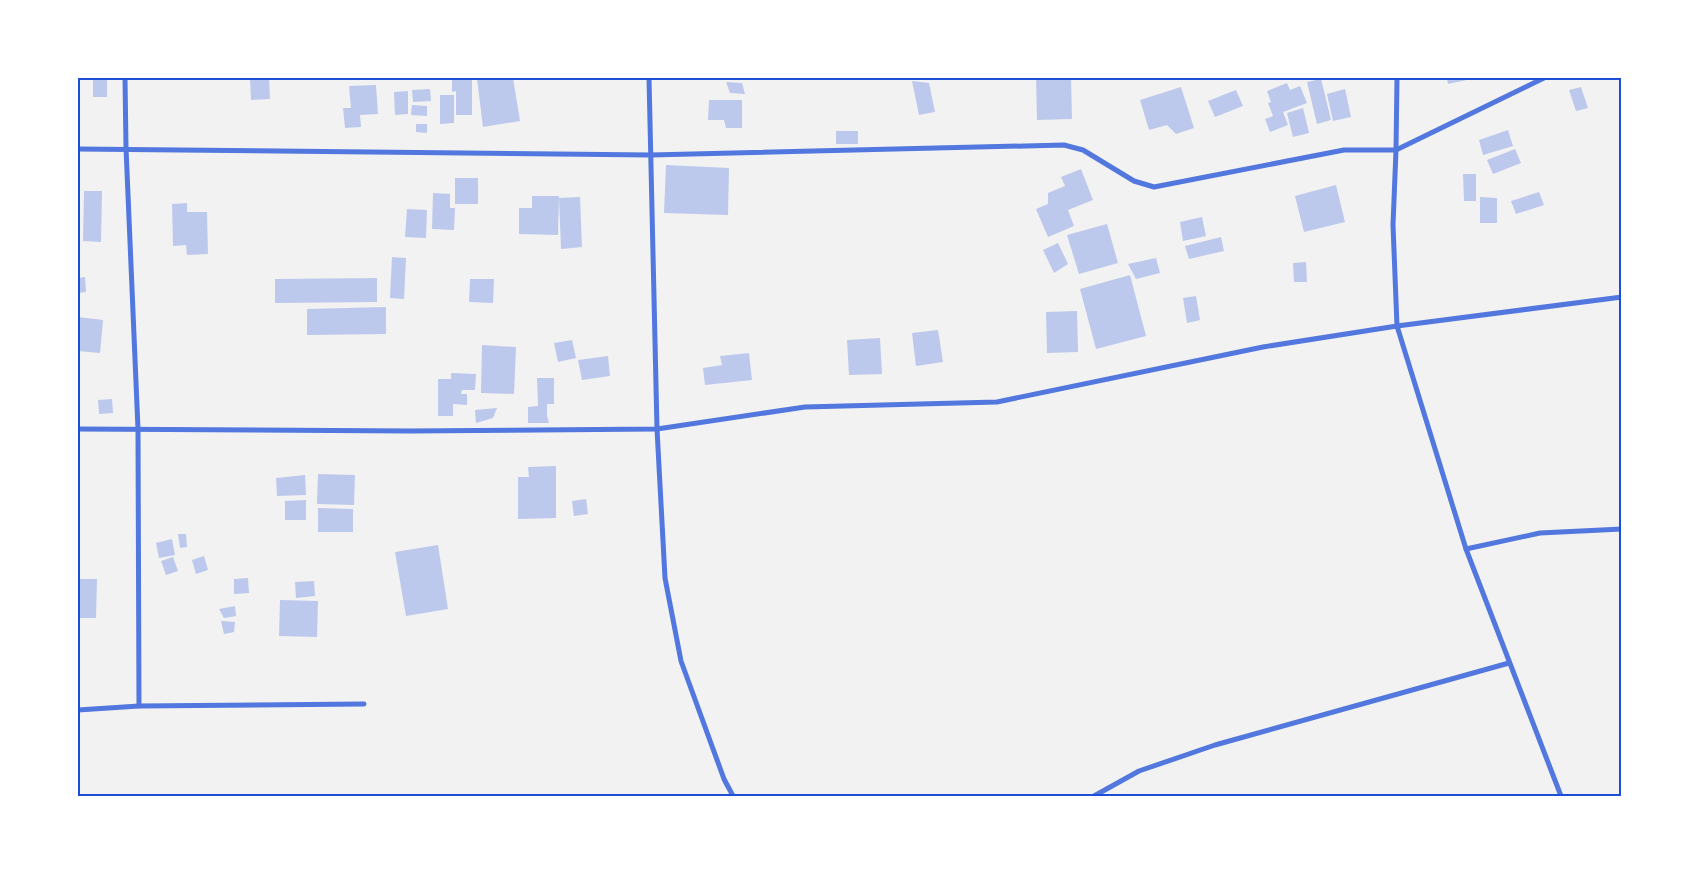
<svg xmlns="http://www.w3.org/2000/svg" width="1699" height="874" viewBox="0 0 1699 874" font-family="Helvetica,sans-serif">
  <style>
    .building { fill: #bdc9ec }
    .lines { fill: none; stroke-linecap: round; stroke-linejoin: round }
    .minor { stroke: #5277de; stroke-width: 5 }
    .neatline { fill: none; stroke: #1d4ed8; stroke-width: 2 }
  </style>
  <rect width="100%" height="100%" fill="#f2f2f2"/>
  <!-- building -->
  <g class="building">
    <path d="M250,78H269L270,99L251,100Z"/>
    <path d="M452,78H472V115H456V91L452,92Z"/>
    <path d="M487,78H513L520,121L483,127L477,79Z"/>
    <path d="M1036,78H1071L1072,119L1037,120Z"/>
    <path d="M1447,78H1476L1448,84Z"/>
    <rect x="93" y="79" width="14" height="18"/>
    <path d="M1321,79L1331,120L1317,124L1307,82Z"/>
    <path d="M912,81L929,83L935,112L919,115Z"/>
    <path d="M726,82L742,83L745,94L730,93Z"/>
    <path d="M1287,83L1290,90L1300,86L1307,103L1283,112L1288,125L1270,132L1265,119L1273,116L1268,103L1271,102L1267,91Z"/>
    <path d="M376,85L378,114L360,115L361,127L345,128L343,108H351L349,86Z"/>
    <path d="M1181,87L1194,128L1176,134L1167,125L1149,130L1140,100Z"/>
    <path d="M1581,87L1588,108L1576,111L1569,90Z"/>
    <path d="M430,89L431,101L413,102L412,90Z"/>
    <path d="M1345,89L1351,117L1333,121L1327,94Z"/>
    <path d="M1236,90L1243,106L1215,117L1208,101Z"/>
    <path d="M408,91V114L395,115L394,92Z"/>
    <path d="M440,95H454V123L440,124Z"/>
    <path d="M709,100H742V128H726L724,120H708Z"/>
    <path d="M412,105L427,106V116L411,115Z"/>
    <path d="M1303,108L1309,133L1293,137L1287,113Z"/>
    <path d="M416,124H427V133L416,132Z"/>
    <path d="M1508,130L1513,146L1483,155L1479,140Z"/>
    <rect x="836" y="131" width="22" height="13"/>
    <path d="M1515,149L1521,163L1493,174L1487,160Z"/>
    <path d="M666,165L729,168L728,215L664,213Z"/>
    <path d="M1081,169L1093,200L1068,210L1074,226L1048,237L1036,209L1048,204V193L1065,186L1061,177Z"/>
    <path d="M1463,174H1476V201H1464Z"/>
    <rect x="455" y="178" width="23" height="26"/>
    <path d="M1336,185L1345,222L1304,232L1295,196Z"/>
    <path d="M84,191H102L101,242L83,241Z"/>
    <path d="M1539,192L1544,205L1516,214L1511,201Z"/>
    <path d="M433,193L450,194V208H455L454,230L432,229Z"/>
    <path d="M532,196H559L558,235L519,234V208H532Z"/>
    <path d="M580,197L582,247L561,249L559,198Z"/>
    <path d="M1480,197L1497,198V223H1480Z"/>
    <path d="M187,203V212H207L208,254L187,255L186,245L173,246L172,204Z"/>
    <path d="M407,209L427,210L426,238L405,237Z"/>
    <path d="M1202,217L1206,236L1183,241L1180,222Z"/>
    <path d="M1107,224L1118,263L1079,274L1067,235Z"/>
    <path d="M1221,237L1224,251L1189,259L1185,246Z"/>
    <path d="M1058,243L1068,264L1054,273L1043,250Z"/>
    <path d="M392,257L406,258L404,299L390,298Z"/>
    <path d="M1156,258L1160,273L1136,279L1128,264Z"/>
    <path d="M1306,262L1307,282H1294L1293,263Z"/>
    <path d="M1130,275L1146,336L1096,349L1080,289Z"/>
    <path d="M85,277L86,292L78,293V278Z"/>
    <path d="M377,278V302L275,303V279Z"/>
    <path d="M470,279H494L493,303L469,302Z"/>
    <path d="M1196,296L1200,320L1187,323L1183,298Z"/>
    <path d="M386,307V334L307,335V309Z"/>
    <path d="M1077,311L1078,352L1047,353L1046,312Z"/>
    <path d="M78,317L103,320L100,353L78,351Z"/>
    <path d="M938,330L943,362L916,366L912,333Z"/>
    <path d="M880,338L882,374L849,375L847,340Z"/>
    <path d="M572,340L576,358L558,362L554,343Z"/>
    <path d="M482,345L516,347L514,394L481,393Z"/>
    <path d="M749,353L752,380L705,385L703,368L722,365L720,356Z"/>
    <path d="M608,356L610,376L582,380L578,360Z"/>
    <path d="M451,373L476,374L475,390H462L461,394H467V405L453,404V416H438V379H451Z"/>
    <path d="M537,378H554V404H547V416L549,423H528V407L538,406Z"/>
    <path d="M112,399L113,413L99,414L98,400Z"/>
    <path d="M497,408L493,418L476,423L475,410Z"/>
    <path d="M556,466V518L518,519V477H529L528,467Z"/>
    <path d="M318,474L355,475L354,505L317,504Z"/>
    <path d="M305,475L306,495L277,496L276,478Z"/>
    <path d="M586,499L588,514L574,516L572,501Z"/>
    <path d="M306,500V520H285V501Z"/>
    <path d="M318,508L353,509V532H318Z"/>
    <path d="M178,534H186L187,547L180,548Z"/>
    <path d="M172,539L175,555L159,558L156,543Z"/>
    <path d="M438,545L448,609L406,616L395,552Z"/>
    <path d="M204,556L208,570L196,574L192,560Z"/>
    <path d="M173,557L178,571L166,575L161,561Z"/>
    <path d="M248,578L249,593L234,594V579Z"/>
    <path d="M78,579H97L96,618H78Z"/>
    <path d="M314,581L315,596L296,598L295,582Z"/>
    <path d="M280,600L318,601L317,637L279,636Z"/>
    <path d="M235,606L236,616L224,618L219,609Z"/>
    <path d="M221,621L235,622L234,632L224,634Z"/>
  </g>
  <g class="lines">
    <!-- minor -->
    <g class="minor">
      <path d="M125,78L126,148L138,429L139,706"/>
      <path d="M649,78L657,429L665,578L681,661L724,779L733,796"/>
      <path d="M1397,78L1396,150L1393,225L1397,326L1466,549L1561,796"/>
      <path d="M78,149L651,155L1064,145L1083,150L1134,181L1154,187L1344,150H1396L1544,78"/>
      <path d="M78,429L410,431L657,429L805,407L997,402L1263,347L1397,326L1622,297"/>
      <path d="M1466,549L1540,533L1622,529"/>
      <path d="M78,710L139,706L364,704"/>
      <path d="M1094,796L1139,771L1215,745L1509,663"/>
    </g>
  </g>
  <!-- border -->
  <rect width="1699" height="874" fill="none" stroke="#ffffff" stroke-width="158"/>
  <rect x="79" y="79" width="1541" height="716" class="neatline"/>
</svg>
